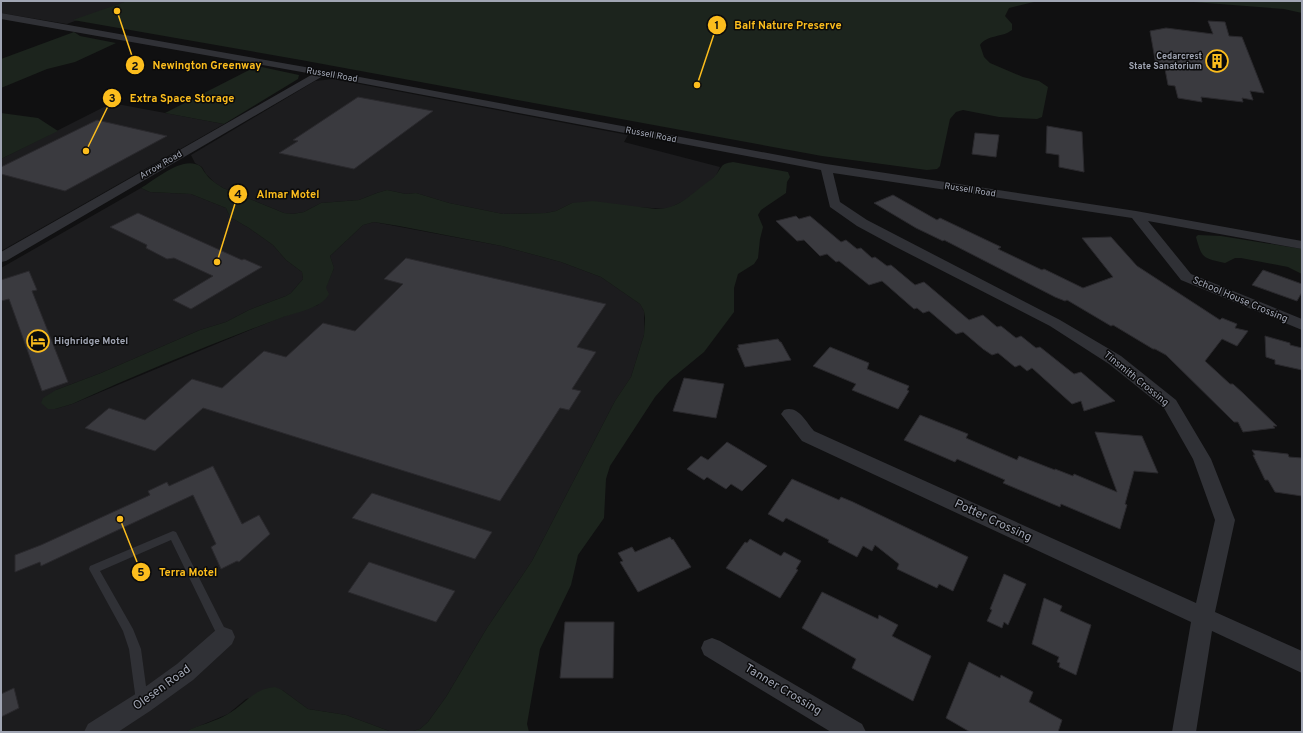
<svg xmlns="http://www.w3.org/2000/svg" width="1303" height="733" viewBox="0 0 1303 733" font-family="Overpass,sans-serif">
  <style>
    .built { fill: #1c1c1e }
    .green { fill: #1c241d }
    .building { fill: #3a3a3f; stroke: #2a292d }
    .lines { fill: none; stroke-linecap: round; stroke-linejoin: round }
    .lane { fill: #303136; fill-rule: evenodd }
    .street { fill: #303136; fill-rule: evenodd }
    .labels { text-anchor: middle; dominant-baseline: central; stroke-width: 3; stroke-linejoin: round; paint-order: stroke }
    .far-poi-label { font-size: 9px; font-weight: bold; fill: #a0a5b3; stroke: #0b0b0c; text-anchor: end }
    .far-street-label { font-size: 9px; fill: #a0a5b3; stroke: #0b0b0c }
    .street-label { font-size: 10px; fill: #a0a5b3; stroke: #0b0b0c }
    .poi-label { font-size: 10px; font-weight: bold; fill: #a0a5b3; stroke: #0b0b0c; text-anchor: start }
    .near-street-label { font-size: 12px; fill: #a0a5b3; stroke: #0b0b0c }
    .leader { fill: none; stroke: #fcbd1d; stroke-width: 1.5 }
    .callout-dot { fill: #fcbd1d; stroke: #0b0b0c; stroke-width: 1.5 }
    .mark-label { font-size: 12px; text-anchor: middle; font-weight: bold; fill: #111 }
    .callout-label { font-size: 11px; text-anchor: middle; font-weight: bold; fill: #fcbd1d; stroke: #0b0b0c; stroke-width: 3; stroke-linejoin: round; paint-order: stroke }
  </style>
  <rect width="100%" height="100%" fill="#101011"/>
  <!-- built -->
  <g class="built">
    <path d="M1,1H127L67,24L1,13Z"/>
    <path d="M333,79L628,135L624,142L720,167L716,176L690,198L667,209L572,203L556,211L546,213L503,214L449,203L416,193L406,194L387,190L377,193L359,200L321,203L304,212L293,214L284,213L223,188L215,183L206,174L202,167L195,163L191,155L315,81Z"/>
    <path d="M117,104L224,124L1,251V159L104,107Z"/>
    <path d="M141,188L150,192L191,194L226,208L230,217L249,228L273,245L286,260L302,272L303,279L291,293L286,296L249,310L226,322L200,330L101,373L56,390L55,409L72,404L279,318L318,305L334,268L330,256L363,225L374,222L502,246L561,262L601,277L640,304L644,311V335L631,377L615,401L532,561L487,628L446,697L428,722L420,729L410,732L389,731L346,715L308,709L282,690L246,699L228,714L185,732H1V268Z"/>
  </g>
  <!-- green -->
  <g class="green">
    <path d="M127,1H1047L1034,2L1009,8L1005,16L1012,24V30C1002,38 988,34 980,45L984,57L990,63L1023,77L1039,81L1048,87L1042,117L1037,119L999,117L963,110L956,112L950,119L940,166L937,169L927,170L822,156L301,60L73,20Z"/>
    <path d="M1180,1H1302V13L1284,9Z"/>
    <path d="M74,32L80,36L116,43L75,62L47,69L1,88V59Z"/>
    <path d="M257,66L299,75L298,79L224,124L165,113Z"/>
    <path d="M1,113L38,118L58,131L1,159Z"/>
    <path d="M733,162L788,172L790,177L787,182L786,193L761,210L758,215L763,227L760,239L758,258L754,264L738,274L734,288V312L704,352L670,380L655,397L610,466L606,479L604,518L578,555L571,585L540,649L527,724L529,732H410L420,729L428,722L446,697L487,628L532,561L615,401L631,377L644,335L645,318L644,311L640,304L601,277L561,262L502,246L399,226L374,222L363,225L330,256L334,268L326,288L329,294C322,309 292,313 278,319C209,345 140,373 72,404L55,409H48L41,403L43,398L56,390L101,373L200,330L226,322L249,310L286,296L291,293L303,279L302,272L286,260L273,245L249,228L230,217L226,208L191,194L150,192L141,188C156,179 183,155 200,166C203,168 203,171 206,174C210,180 217,184 223,188L284,213L293,214L304,212L321,203L359,200L377,193L387,190L406,194L416,193L449,203L503,214L546,213L556,211L572,203L593,201L656,209C678,209 689,196 705,184C708,181 713,179 715,176C723,167 719,164 733,162Z"/>
    <path d="M1198,235L1221,236L1302,249V274L1288,267L1241,258H1235L1225,263C1203,258 1202,259 1196,237Z"/>
    <path d="M275,687L282,690L308,709L346,715L389,731L404,732H185C198,725 215,722 228,714C245,704 253,689 275,687Z"/>
  </g>
  <!-- building -->
  <g class="building">
    <path d="M1208,21L1225,22L1229,36L1242,37L1264,93L1250,91L1253,100L1242,98L1243,102L1201,97L1202,102L1178,98L1175,86L1168,85L1165,69L1156,65L1150,31L1166,28L1213,34Z"/>
    <path d="M358,97L433,111L354,169L279,153L298,141L293,140Z"/>
    <path d="M97,120L167,136L65,191L1,174V167Z"/>
    <path d="M1047,126L1082,132L1084,172L1059,167V155L1046,153Z"/>
    <path d="M975,133L999,135L996,157L972,154Z"/>
    <path d="M893,195L937,220L940,218L1001,247L998,249L1042,270L1044,269L1083,288L1113,277L1082,238L1111,237L1137,266L1220,320L1222,318L1237,324L1235,328L1248,331L1237,346L1222,339L1205,361L1230,384H1233L1244,394L1277,426H1273L1275,428L1243,432L1238,422H1234L1166,355L1155,349H1153L1113,325L1111,326L1067,300L1065,301L1055,297L944,240L943,241L916,228L874,203Z"/>
    <path d="M138,213L242,260L244,259L262,267L191,309L173,300L213,276L174,258L167,259L146,248L147,245L110,227Z"/>
    <path d="M796,216L799,219L810,216L841,242L846,240L857,249L861,248L872,258L875,257L887,266L891,265L915,285L924,282L969,320L983,315L997,327L1001,326L1016,338L1021,336L1036,348L1040,347L1074,374L1081,372L1115,401L1084,411L1081,401L1072,404L1032,368L1027,371L1020,365L1015,367L998,353L992,355L983,349L963,332L956,334L929,311L923,313L917,308L914,309L882,281L869,285L839,261L836,262L827,254L820,256L804,240L797,241L776,221Z"/>
    <path d="M406,258L606,304L577,347L596,352L572,389L581,391L569,410L560,408L500,501L203,408L155,451L85,428L109,408L145,420L192,379L222,388L264,351L286,357L323,323L355,331L403,284L384,279Z"/>
    <path d="M1263,270L1302,284V292L1297,301L1252,285Z"/>
    <path d="M29,271L37,290L32,291L68,382L42,391L9,299L1,301V280Z"/>
    <path d="M1265,336L1290,343V345L1302,348V370L1275,364V360L1266,357Z"/>
    <path d="M778,339L780,342H781L791,360L745,367L737,348H739L738,345Z"/>
    <path d="M830,347L869,363L867,369L909,386L907,390L909,391L898,409L852,390L856,384L813,366Z"/>
    <path d="M684,378L724,384L716,418L673,411Z"/>
    <path d="M920,415L968,434L966,438L1017,460L1019,456L1055,470V469L1073,476L1074,474L1117,492L1095,432L1142,436L1158,473L1134,471L1125,504L1127,505L1120,529L1061,504L1060,507L1003,483L1005,480L957,459L955,462L904,440Z"/>
    <path d="M727,442L767,466L742,491L731,484L726,489L707,477L704,480L687,469L701,456L708,460Z"/>
    <path d="M1252,450L1288,454L1289,457L1302,458V496L1275,492L1268,480H1265L1253,455H1255Z"/>
    <path d="M213,466L242,524L259,515L270,534L239,562L237,561L221,569L211,547L216,544L193,495L41,566L40,562L15,572V555L41,545L150,495L148,491L167,482L169,486Z"/>
    <path d="M792,479L839,500L841,497L853,502L968,557L953,591L939,584L937,588L897,569L899,564L875,545L872,551L863,546L857,557L828,542L829,540L786,518L783,522L768,514Z"/>
    <path d="M372,493L492,532L475,559L352,518Z"/>
    <path d="M670,537L672,540L673,539L691,567L638,592L620,562L623,561L618,553L632,547L635,552Z"/>
    <path d="M750,539L781,556L784,552L801,561L796,569L798,570L780,598L726,568L745,542L747,543Z"/>
    <path d="M369,562L455,591L436,622L348,592Z"/>
    <path d="M1004,574L1026,584L1008,625L1004,622L1002,628L987,621L992,610L990,609Z"/>
    <path d="M822,592L878,619L879,615L898,625L892,636L931,656L913,701L852,668L856,659L802,628Z"/>
    <path d="M1044,598L1062,606L1060,611L1091,625L1076,675L1059,667L1060,663L1057,662L1059,657L1032,644Z"/>
    <path d="M565,622H614L613,678H560Z"/>
    <path d="M969,662L1000,678L1001,675L1033,692L1029,702L1062,720L1058,732H970L946,718Z"/>
    <path d="M14,688L19,708L1,717V694Z"/>
  </g>
  <g class="lines">
    <!-- lane -->
    <path class="lane" d="M173,531L176,532L229,637L228,641L224,642L220,641L171,540L100,571L133,629L141,649L148,701L146,705L142,707L138,705L136,701L129,649L123,631L89,569L90,566Z"/>
    <!-- street -->
    <g class="street">
      <path d="M1,13L322,70L826,164L1136,211L1302,241V249L1148,221L1191,274L1302,319V330L1181,280L1132,218L833,173L840,202L867,220L1060,320L1121,356L1176,400L1211,459L1235,520L1215,612L1302,651V673L1212,631L1196,732H1172L1191,622L802,441L781,414L784,410C798,405 806,422 814,431L1196,603L1215,520L1193,459L1164,408L1109,364L1050,326L894,246L857,226L830,207L821,170L323,76L6,261L1,262V252L313,74L1,19Z"/>
      <path d="M224,627L232,630L235,637L232,644L193,680L150,711L118,732H84L88,724L134,695L177,664L216,630Z"/>
      <path d="M712,638L720,641L862,724L866,732H831L704,655L701,648L704,641Z"/>
    </g>
  </g>
  <!-- icons -->
  <defs>
    <g id="building-ring" transform="scale(1.15)"><circle r="9.5" fill="#0b0b0c" stroke="#fcbd1d" stroke-width="1.5"/><path d="M-4-6H4V6H1V3H-1V6H-4ZM-2.5-4.3h1.7v1.8h-1.7ZM.8-4.3h1.7v1.8H.8ZM-2.5-1h1.7V.8h-1.7ZM.8-1h1.7V.8H.8Z" fill="#fcbd1d"/></g>
    <g id="hotel-ring" transform="scale(1.15)"><circle r="9.5" fill="#0b0b0c" stroke="#fcbd1d" stroke-width="1.5"/><path d="M-6-4.5h1.5V1H6V5H4.5V3h-9V5H-6ZM-4 0a1.8 1.8 0 1 1 3.6 0ZM.5 0V-2.5h3Q6-2.5 6 0Z" fill="#fcbd1d"/></g>
  </defs>
  <g fill-rule="evenodd">
    <use href="#building-ring" x="1217" y="61"/>
    <use href="#hotel-ring" x="38" y="341"/>
  </g>
  <g class="labels">
    <!-- far-poi labels -->
    <g class="far-poi-label">
      <text x="1202" y="56">Cedarcrest<tspan x="1202" dy="10">State Sanatorium</tspan></text>
    </g>
    <!-- far-street labels -->
    <g class="far-street-label">
      <text transform="translate(332 75) rotate(10)">Russell Road</text>
      <text transform="translate(651 135) rotate(11)">Russell Road</text>
      <text transform="translate(161 165) rotate(-30)">Arrow Road</text>
      <text transform="translate(970 190) rotate(9)">Russell Road</text>
    </g>
    <!-- street labels -->
    <g class="street-label">
      <text transform="translate(1240 300) rotate(23)">School House Crossing</text>
      <text transform="translate(1136 379) rotate(39)">Tinsmith Crossing</text>
    </g>
    <!-- poi labels -->
    <g class="poi-label">
      <text x="54" y="341">Highridge Motel</text>
    </g>
    <!-- near-street labels -->
    <g class="near-street-label">
      <text transform="translate(993 521) rotate(25)">Potter Crossing</text>
      <text transform="translate(162 688) rotate(-36)">Olesen Road</text>
      <text transform="translate(783 690) rotate(31)">Tanner Crossing</text>
    </g>
  </g>
  <!-- callouts -->
  <path class="leader" d="M697 85L717 25M117 11L135 65M86 151L112 98M217 262L238 194M120 519L141 572"/>
  <g class="callout-dot">
    <circle cx="697" cy="85" r="4"/>
    <circle cx="117" cy="11" r="4"/>
    <circle cx="86" cy="151" r="4"/>
    <circle cx="217" cy="262" r="4"/>
    <circle cx="120" cy="519" r="4"/>
    <circle cx="717" cy="25" r="10"/>
    <circle cx="135" cy="65" r="10"/>
    <circle cx="112" cy="98" r="10"/>
    <circle cx="238" cy="194" r="10"/>
    <circle cx="141" cy="572" r="10"/>
  </g>
  <g class="mark-label">
    <text x="717" y="29">1</text>
    <text x="135" y="70">2</text>
    <text x="112" y="102">3</text>
    <text x="238" y="198">4</text>
    <text x="141" y="576">5</text>
  </g>
  <g class="callout-label">
    <text x="788" y="29">Balf Nature Preserve</text>
    <text x="207" y="69">Newington Greenway</text>
    <text x="182" y="102">Extra Space Storage</text>
    <text x="288" y="198">Almar Motel</text>
    <text x="188" y="576">Terra Motel</text>
  </g>
  <!-- border -->
  <rect width="1303" height="733" fill="none" stroke="#a0a5b3" stroke-width="4"/>
</svg>
